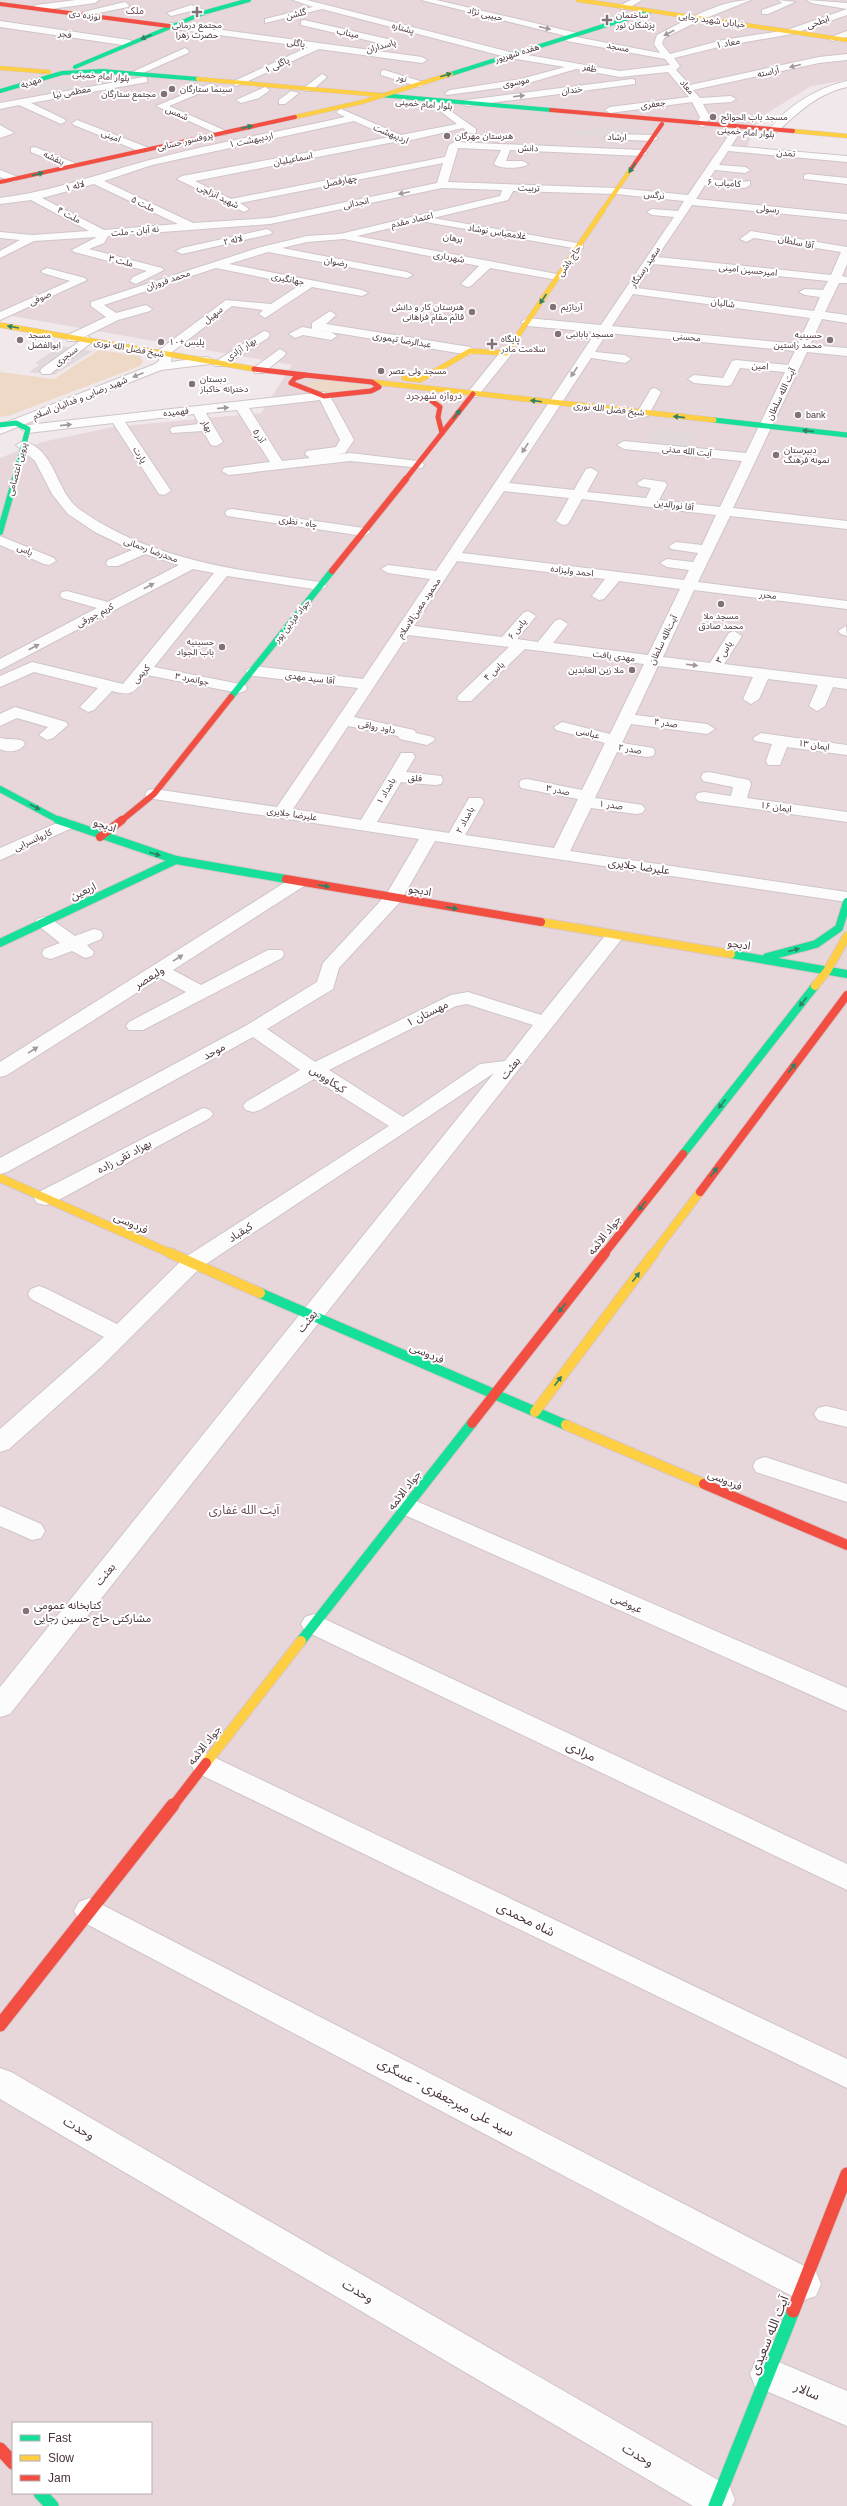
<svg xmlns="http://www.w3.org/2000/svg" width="847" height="2506" viewBox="0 0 847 2506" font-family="Arial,'Noto Sans Arabic',sans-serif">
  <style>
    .residential { fill: #e7d7db; fill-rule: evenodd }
    .green { fill: #eed9c6 }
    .parking { fill: #e2d9db }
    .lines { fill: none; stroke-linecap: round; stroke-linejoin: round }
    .street-casing { stroke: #cfc5c8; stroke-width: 2 }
    .fast-far5-casing { stroke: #d8c5c9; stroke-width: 5 }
    .fast-far4-casing { stroke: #d8c5c9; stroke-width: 6 }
    .fast-far3-casing { stroke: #d8c5c9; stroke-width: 8 }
    .fast-far2-casing { stroke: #d8c5c9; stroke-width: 10 }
    .fast-far1-casing { stroke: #d8c5c9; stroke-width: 12 }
    .fast-casing { stroke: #d8c5c9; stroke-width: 15 }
    .slow-far3-casing { stroke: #d8c5c9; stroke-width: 5 }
    .slow-far2-casing { stroke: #d8c5c9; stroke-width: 6 }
    .slow-far1-casing { stroke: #d8c5c9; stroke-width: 10 }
    .slow-casing { stroke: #d8c5c9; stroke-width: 12 }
    .jam-far5-casing { stroke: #d8c5c9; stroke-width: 5 }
    .jam-far4-casing { stroke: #d8c5c9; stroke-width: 6 }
    .jam-far3-casing { stroke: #d8c5c9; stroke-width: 8 }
    .jam-far2-casing { stroke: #d8c5c9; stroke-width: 10 }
    .jam-far1-casing { stroke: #d8c5c9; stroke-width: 12 }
    .jam-casing { stroke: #d8c5c9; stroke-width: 15 }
    .street { fill: #fdfcfc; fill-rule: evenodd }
    .fast-far5 { stroke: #16e098; stroke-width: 4 }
    .fast-far4 { stroke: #16e098; stroke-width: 5 }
    .fast-far3 { stroke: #16e098; stroke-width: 6 }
    .fast-far2 { stroke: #16e098; stroke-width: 8 }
    .fast-far1 { stroke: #16e098; stroke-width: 10 }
    .fast { stroke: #16e098; stroke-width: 13 }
    .slow-far3 { stroke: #ffcf43; stroke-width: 4 }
    .slow-far2 { stroke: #ffcf43; stroke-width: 5 }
    .slow-far1 { stroke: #ffcf43; stroke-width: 8 }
    .slow { stroke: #ffcf43; stroke-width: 10 }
    .jam-far5 { stroke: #f24e42; stroke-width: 4 }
    .jam-far4 { stroke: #f24e42; stroke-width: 5 }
    .jam-far3 { stroke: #f24e42; stroke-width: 6 }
    .jam-far2 { stroke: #f24e42; stroke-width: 8 }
    .jam-far1 { stroke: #f24e42; stroke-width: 10 }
    .jam { stroke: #f24e42; stroke-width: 13 }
    .oneway { fill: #a2989a }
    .oneway2 { fill: #318164 }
    .poi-dot { fill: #827277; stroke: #fff; stroke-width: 1.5 }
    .labels { text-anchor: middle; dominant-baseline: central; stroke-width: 4; stroke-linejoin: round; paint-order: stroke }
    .far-street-label { font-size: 9px; fill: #473339; stroke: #fff }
    .far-poi-label { font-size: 9px; fill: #473339; stroke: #fff; text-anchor: start }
    .far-neighbourhood-label { font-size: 10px; fill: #6b4954; stroke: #fff }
    .street-label { font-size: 11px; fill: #473339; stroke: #fff }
    .poi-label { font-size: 11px; fill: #473339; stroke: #fff; text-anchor: start }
    .neighbourhood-label { font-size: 12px; fill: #6b4954; stroke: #fff }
    .near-street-label { font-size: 13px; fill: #473339; stroke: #fff }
  </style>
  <rect width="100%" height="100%" fill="#f0e8ea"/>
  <!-- residential -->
  <path class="residential" d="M0,0H847V80L811,86L759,118L747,147L847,156V2506H0V458L42,442L113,427L261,413L292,365L0,314ZM13,2423H151V2493H13Z"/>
  <!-- green -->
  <g class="green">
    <path d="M99,350L140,356L143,362L140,366L8,416L0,417V372L54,379Z"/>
    <path d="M321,380L366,385L365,388C349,390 317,399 306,383Z"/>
  </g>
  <!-- parking -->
  <g class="parking">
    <path d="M40,83L59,87L64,86L78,90L49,95L25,87Z"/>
    <path d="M604,127L634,130L647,134L645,137L568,135L565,133Z"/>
    <path d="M60,346L93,351L54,375L29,372L39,365L35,363Z"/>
    <path d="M657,429L696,433L688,448L649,444Z"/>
  </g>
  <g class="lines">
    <!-- street casing -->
    <g class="street-casing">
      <g id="street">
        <path d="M76,0H99L95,3L36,11L32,8L36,5Z"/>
        <path d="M293,0H307L510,52L620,71L670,65L665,59L567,41L563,38L566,36L421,0H436L577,33L576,37L660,53L654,44L657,35C685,21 719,0 751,0L701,20L664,38L662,44L670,54L723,40L787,30L847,9V15L792,34L723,46L674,58L680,66L676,70L690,85L819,57L847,54V60L819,63L693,90L700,98L731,96L736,99L731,102L703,104L710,117L705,126L702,127L697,124L700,117L692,102L610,113L605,110L610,107L689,97L668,72L620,77L576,69L522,85L447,95L445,93L450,90L521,79L565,67L510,58L322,9L265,23V19L313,7Z"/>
        <path d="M631,0H642L627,9H621V5Z"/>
        <path d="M778,0L795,2L768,14H762V10L782,3Z"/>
        <path d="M807,0L847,3V9L811,3Z"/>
        <path d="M125,2L129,5L128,7L79,17L75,14Z"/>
        <path d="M191,5L210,12L206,15L191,11L171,16L167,13Z"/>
        <path d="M304,20L392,40L396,43L392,46L301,25V21Z"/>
        <path d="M0,21L130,40L134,43L130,46L0,27Z"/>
        <path d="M170,23L422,57L427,60L422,63L319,49L237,86L234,85V81L308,47L167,28L166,26Z"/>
        <path d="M847,31V37L832,41L828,38Z"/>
        <path d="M185,48L189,51L188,53L136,76L128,74Z"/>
        <path d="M384,70L423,82L425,84L420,87L381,75V71Z"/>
        <path d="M322,74L327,77L325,79L311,91H305V87Z"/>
        <path d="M144,77L147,78V82L31,103L64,119L66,121L61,124L19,105L0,109V103Z"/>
        <path d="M632,79L635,80V84L467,106L462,103L467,100Z"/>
        <path d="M847,81V87C819,93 798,112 777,132L769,130C788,105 817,88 847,81Z"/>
        <path d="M209,84L217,86L169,106L226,131V135H220L156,106Z"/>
        <path d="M265,87L270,90L259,98L241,103L236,100Z"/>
        <path d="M291,91L299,93L285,104H279V100Z"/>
        <path d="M438,102L476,129V133H470L463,128L403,142L399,141L195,181L231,199L445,157L449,145L454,142L642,150L647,153L642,156L510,150L506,161H523L528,164C523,169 499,169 494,164L501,150L458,148L448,182L616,188L688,195L733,129L736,128L741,131L731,146L847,156V162L728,151L719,165L745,167L750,170L745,173L715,170L709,179L742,182L750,181V185L745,188L705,185L696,199L847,214V220L692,205L657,257L831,275L841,252L754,238L746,242L740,239L751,231L847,247V264L842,276L847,277V283H839L825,312L847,315V323L822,319L810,345L847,348V356L807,352L733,508L847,521V529L730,516L698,582L847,601V609L694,590L663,657L710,663L729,633L734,631L742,636L724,664L847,679V689L833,687L825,706L817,711L809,706L818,685L768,679L759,699L751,704L743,699L753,677L658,666L635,715L707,724L715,729L707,734L631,724L622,743L653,748L655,752L653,756L647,757L617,752L595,798L636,804L642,805L645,809L642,813L636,814L591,808L570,851L847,892V902L435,841L400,902L339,968L333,989L267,1029L315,1062L451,995L468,992L541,1015L608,932H622L624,936L10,1714L0,1717V1687L494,1073L200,1268L101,1367L9,1449L0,1452V1429L104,1337L31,1299L28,1294L31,1289L39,1286L47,1289L117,1324L184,1258L389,1126L314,1079L260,1110L253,1112L246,1110L243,1106L246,1102L300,1070L253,1037L7,1172L0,1174V1158L247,1025L317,982L323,963L386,895L419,839L154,799L148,798L145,794L148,790L154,789L277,807L358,688L253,676L245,671L253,666L363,679L430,579L388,573L381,569L388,565L436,571L596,332L527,326L521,322L527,318L601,325L674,217L652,215L647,212L652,209L678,211L684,201L616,194L513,191L508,200L433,218L583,244V248L579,249L420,221L357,236L562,275V279L558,280L490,268L471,286L467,287L461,284L479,266L344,239L307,242L282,248L407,272L413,275L407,278L268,252L229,264L362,290L368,293L362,296L312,287L265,318L259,314L263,310L232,306L172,352L171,362L206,357L210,358L212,361L210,364L161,370L0,434V425L155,364L159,361L160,356L157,353L159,350L226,300L271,304L300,285L216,268L104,305L116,313L146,305L152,309L150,311L118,320L76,341H68L66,338L68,335L106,317L91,306V302L261,247L307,236L340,234L500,196L502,190L442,188L270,224L108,236L104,243L89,249L162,268L164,270L136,284L130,281L133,277L147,271L74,252L72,250L97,237L34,241L0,258V251L20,240L0,238V232L32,235L89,231L31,200L0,204V198C54,191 95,175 146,161C211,143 279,132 345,117L336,112L341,109L401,135L457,124L435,107V103ZM354,121L390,137L182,176L177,179L244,212L249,209L240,203L443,163L437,183L270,218L193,223L104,181L152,165ZM94,184L178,224L104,230L42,198ZM653,264L828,281L823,290L805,289L799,292L805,295L820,297L814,311L637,288ZM633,294L810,318L798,344L612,326ZM607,333L795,351L788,365L736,360L732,361L723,378L694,375L688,379L694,383L727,386L731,385L740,368L785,372L746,453L624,441L617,445L624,449L742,461L720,507L659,500L667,485L665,482L644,479L637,483L639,486L651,488L646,498L587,492L598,472L591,468L586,469L574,490L509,483L591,358L625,363L631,359L625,355L595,352ZM504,491L569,498L556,521L563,525L568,524L582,499L716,515L702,545L676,542L669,546L671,549L698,553L693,562L667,559L660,563L667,567L689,570L684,580L462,553ZM457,561L605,579L592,596L599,600L604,599L619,581L680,589L648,655L553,643L568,624L560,619L555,621L538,642L517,639L536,616L528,611L523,613L502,637L414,626ZM408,635L509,647L459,695L457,698L459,701H471L525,649L644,664L610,734L562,722L554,727L556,730L605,743L582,790L527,779L521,780L519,784L521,788L578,799L554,848L465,835L484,802L481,798H469L449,833L377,822L401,782L435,785L441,784L443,780L441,776L406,772L415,757L413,753H401L399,757L361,820L293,809L348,726L398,736L400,739L427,745L435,740L433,737L416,733L414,730L354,717ZM467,1004L533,1025L505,1061L480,1064L403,1117L329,1070L456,1006Z"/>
        <path d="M77,120L149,148L150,150L141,152L74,125L72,123Z"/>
        <path d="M0,125L14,133L0,138Z"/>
        <path d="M610,134L653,135L658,138L653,141L606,139L605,137Z"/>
        <path d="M35,147L77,164L78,166L69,168L31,152V148Z"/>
        <path d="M0,170L18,177L19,179L14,182L0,177Z"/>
        <path d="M808,174L847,178V184L804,179V175Z"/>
        <path d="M267,229L272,232L271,234L182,254L176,251L182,248Z"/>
        <path d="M47,268L85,278L87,280L0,320V312L70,281L43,273L41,271Z"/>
        <path d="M330,311L336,315L326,324L470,347L476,351L470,355L312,329V323Z"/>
        <path d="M302,327L331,332L337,336L331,340L303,335L295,338L289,334Z"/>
        <path d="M264,331L268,332L270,335L268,338L223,366H215L213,363Z"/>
        <path d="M87,336L93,340L91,343L50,374H42L40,371L42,368Z"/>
        <path d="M280,349L286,353L284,356L263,373H255L253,370L255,367Z"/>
        <path d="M506,349L512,353L510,356L477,397H469L467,394L469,391L502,350Z"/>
        <path d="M655,388L661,392L648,416L643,417L638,416L637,413L651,389Z"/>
        <path d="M324,392L330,396L354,440L345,453L335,455L350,453L417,461L422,462L424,465L422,468L350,461L229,475L222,471L224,468L270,462L237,410L206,413L223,442L216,446L211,445L203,431L172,433L170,430L172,427L199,424L194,414L125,422L171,491L164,495L159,494L113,423L28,433L21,429L28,425ZM320,400L340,440L336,447L307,451L305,454L310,458L282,461L249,408Z"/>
        <path d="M23,441C56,449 55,491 79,509C150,560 236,570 320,582L327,586L320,590L227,576L154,667L245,685L247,688L245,691L239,693L147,675C134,692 134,697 112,691L94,710L88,712L80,707L98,688L34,672L0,687V676L32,662L123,684L214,573L193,569L0,670V659L97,608L62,598L60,595L62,592L67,591L108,602L179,565L145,554L118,566H108L106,563L108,560L132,550L95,532L68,514L52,494L35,461L16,445Z"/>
        <path d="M232,509L364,528L371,532L364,536L227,516L225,513L227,510Z"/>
        <path d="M0,536L54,558L56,561L49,565L44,564L0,545Z"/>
        <path d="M846,626L847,636L841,634L838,631Z"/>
        <path d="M15,707L66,722L68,725L53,738L47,740L39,735L48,727L17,718L0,726V714Z"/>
        <path d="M761,733L847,745V755L787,747L780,765H768L766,761L772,744L755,741L753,738Z"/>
        <path d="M0,738C9,740 15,738 23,741L25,744C20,752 8,753 0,749Z"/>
        <path d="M709,772L749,780L751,784L747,798L847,812V822L698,801L695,797L698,793L704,792L731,796L733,787L703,781L701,777L703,773Z"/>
        <path d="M66,819L72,820L75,824L72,828L0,860V848Z"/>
        <path d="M298,877L304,878L307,882L304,886L173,970L201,985L268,950H282L284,954L282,958L143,1030H129L126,1026L129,1022L186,992L160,978L7,1075L0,1077V1062L292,878Z"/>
        <path d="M44,917L51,919L75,936L94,929L101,931L103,935L101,939L87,945L94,952L92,956L85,958L72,951L51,959L44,957L42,953L44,949L60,943L35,923L37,919Z"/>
        <path d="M203,1108L210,1110L213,1114L210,1118L53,1203L45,1205L37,1203L34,1198L37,1193Z"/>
        <path d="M826,1406L847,1411V1427L818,1420L814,1414L818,1408Z"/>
        <path d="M765,1457L847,1484V1502L756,1472L753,1466L756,1460Z"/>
        <path d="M407,1497L847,1688V1711L398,1512L395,1506L398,1500Z"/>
        <path d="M0,1506L41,1524L45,1531L41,1538L32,1540L0,1526Z"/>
        <path d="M314,1614L847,1864V1890L305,1631L301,1624L305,1617Z"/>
        <path d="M205,1753L847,2059V2088L195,1772L191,1764L195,1756Z"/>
        <path d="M89,1898L816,2272L821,2284L816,2296L804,2300L792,2296L79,1920L74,1911L79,1902Z"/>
        <path d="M0,2068L11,2072L730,2487L735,2500L732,2506H693L0,2099Z"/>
        <path d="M767,2357L847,2391V2426L755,2386L750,2374L755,2362Z"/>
      </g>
    </g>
    <!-- fast-far5 casing -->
    <g class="fast-far5-casing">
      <g id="fast-far5">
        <path d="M75,67L206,12L249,0"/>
        <path d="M451,74L651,11"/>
        <path d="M0,91L62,73L102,71L198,79"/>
        <path d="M380,95L551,110"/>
      </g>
    </g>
    <!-- fast-far4 casing -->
    <g class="fast-far4-casing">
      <g id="fast-far4">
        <path d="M714,420L847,435"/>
        <path d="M0,425L16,423L28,429L14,480"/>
      </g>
    </g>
    <!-- fast-far3 casing -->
    <g class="fast-far3-casing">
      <g id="fast-far3">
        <path d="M0,532L15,479"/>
        <path d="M231,697L332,571"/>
        <path d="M0,789L60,821"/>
      </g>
    </g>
    <!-- fast-far2 casing -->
    <g class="fast-far2-casing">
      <g id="fast-far2">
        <path d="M58,820L176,860L286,879"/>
        <path d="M0,943L176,860"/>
        <path d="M731,954L847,974"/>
        <path d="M767,957L816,944L839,928L847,902"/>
        <path d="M683,1154L815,986"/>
      </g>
    </g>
    <!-- fast-far1 casing -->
    <g class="fast-far1-casing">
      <g id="fast-far1">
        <path d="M260,1293L566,1425"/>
        <path d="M301,1641L472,1423"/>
      </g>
    </g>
    <!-- fast casing -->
    <g class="fast-casing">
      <g id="fast">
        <path d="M40,2493L52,2506"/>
        <path d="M715,2506L793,2311"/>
      </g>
    </g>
    <!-- slow-far3 casing -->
    <g class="slow-far3-casing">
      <g id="slow-far3">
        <path d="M578,0L847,40"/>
        <path d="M0,68L49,72"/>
        <path d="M198,79L380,95"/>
        <path d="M295,117L362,102L451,74"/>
        <path d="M793,131L847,136"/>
        <path d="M602,211L631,169"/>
      </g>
    </g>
    <!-- slow-far2 casing -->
    <g class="slow-far2-casing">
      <g id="slow-far2">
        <path d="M0,325L254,369"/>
        <path d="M404,378L420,380L470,351L506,353L603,210"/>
        <path d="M372,382L714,420"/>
      </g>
    </g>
    <!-- slow-far1 casing -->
    <g class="slow-far1-casing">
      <g id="slow-far1">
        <path d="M541,922L731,954"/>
        <path d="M815,986L827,971L847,936"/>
        <path d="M0,1178L172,1254"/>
        <path d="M653,1254L700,1192"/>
      </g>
    </g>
    <!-- slow casing -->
    <g class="slow-casing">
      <g id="slow">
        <path d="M170,1253L260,1293"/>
        <path d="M535,1412L654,1253"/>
        <path d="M566,1425L704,1484"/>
        <path d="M206,1763L301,1641"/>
      </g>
    </g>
    <!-- jam-far5 casing -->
    <g class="jam-far5-casing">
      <g id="jam-far5">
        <path d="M0,4L169,26"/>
        <path d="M551,110L793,131"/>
        <path d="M631,169L662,124"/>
        <path d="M0,182L295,117"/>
      </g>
    </g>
    <!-- jam-far4 casing -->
    <g class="jam-far4-casing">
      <g id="jam-far4">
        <path d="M254,369L305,375"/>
        <path d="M305,375L372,382L379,387L371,391L324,396L291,383L295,378Z"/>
        <path d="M411,397L429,399L440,407L438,417L442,433"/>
        <path d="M405,480L473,394"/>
      </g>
    </g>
    <!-- jam-far3 casing -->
    <g class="jam-far3-casing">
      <g id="jam-far3">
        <path d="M332,571L406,479"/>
        <path d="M121,821L154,794L231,697"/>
      </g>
    </g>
    <!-- jam-far2 casing -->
    <g class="jam-far2-casing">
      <g id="jam-far2">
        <path d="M100,837L122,820"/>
        <path d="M286,879L541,922"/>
        <path d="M700,1192L847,995"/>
        <path d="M604,1254L683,1154"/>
      </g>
    </g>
    <!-- jam-far1 casing -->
    <g class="jam-far1-casing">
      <g id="jam-far1">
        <path d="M472,1423L605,1253"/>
        <path d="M704,1484L847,1545"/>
        <path d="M173,1806L206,1763"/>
      </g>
    </g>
    <!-- jam casing -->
    <g class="jam-casing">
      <g id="jam">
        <path d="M0,2025L173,1805"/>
        <path d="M793,2311L847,2174"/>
        <path d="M0,2449L13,2463"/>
      </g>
    </g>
    <!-- street -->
    <use href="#street" class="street"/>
    <!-- fast-far5 -->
    <use href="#fast-far5" class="fast-far5"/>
    <!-- fast-far4 -->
    <use href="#fast-far4" class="fast-far4"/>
    <!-- fast-far3 -->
    <use href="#fast-far3" class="fast-far3"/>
    <!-- fast-far2 -->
    <use href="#fast-far2" class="fast-far2"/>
    <!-- fast-far1 -->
    <use href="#fast-far1" class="fast-far1"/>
    <!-- fast -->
    <use href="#fast" class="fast"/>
    <!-- slow-far3 -->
    <use href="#slow-far3" class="slow-far3"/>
    <!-- slow-far2 -->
    <use href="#slow-far2" class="slow-far2"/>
    <!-- slow-far1 -->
    <use href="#slow-far1" class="slow-far1"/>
    <!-- slow -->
    <use href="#slow" class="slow"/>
    <!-- jam-far5 -->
    <use href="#jam-far5" class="jam-far5"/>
    <!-- jam-far4 -->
    <use href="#jam-far4" class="jam-far4"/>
    <!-- jam-far3 -->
    <use href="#jam-far3" class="jam-far3"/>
    <!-- jam-far2 -->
    <use href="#jam-far2" class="jam-far2"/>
    <!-- jam-far1 -->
    <use href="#jam-far1" class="jam-far1"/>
    <!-- jam -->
    <use href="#jam" class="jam"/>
  </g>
  <!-- one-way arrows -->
  <defs><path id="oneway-solid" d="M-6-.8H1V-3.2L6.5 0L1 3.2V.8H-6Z"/></defs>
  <g class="oneway">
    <use href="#oneway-solid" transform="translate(545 28) rotate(13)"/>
    <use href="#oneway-solid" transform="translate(669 33) rotate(153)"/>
    <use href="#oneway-solid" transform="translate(795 66) rotate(166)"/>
    <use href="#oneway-solid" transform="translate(519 96) rotate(-7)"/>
    <use href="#oneway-solid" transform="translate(404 193) rotate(168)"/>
    <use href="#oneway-solid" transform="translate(574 372) rotate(124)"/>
    <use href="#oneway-solid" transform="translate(138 375) rotate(158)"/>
    <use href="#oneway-solid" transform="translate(223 408) rotate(-5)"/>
    <use href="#oneway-solid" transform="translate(66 425) rotate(-6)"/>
    <use href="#oneway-solid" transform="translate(525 448) rotate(123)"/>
    <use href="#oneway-solid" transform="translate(149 586) rotate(-28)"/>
    <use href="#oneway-solid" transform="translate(34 647) rotate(-28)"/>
    <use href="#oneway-solid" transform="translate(692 665) rotate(7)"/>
    <use href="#oneway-solid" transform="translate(178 958) rotate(-32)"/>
    <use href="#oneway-solid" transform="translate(33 1050) rotate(-32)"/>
  </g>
  <g class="oneway2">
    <use href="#oneway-solid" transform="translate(146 37) rotate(157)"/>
    <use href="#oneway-solid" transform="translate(446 75) rotate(-18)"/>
    <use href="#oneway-solid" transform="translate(247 127) rotate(-13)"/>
    <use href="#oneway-solid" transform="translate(632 168) rotate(124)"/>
    <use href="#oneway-solid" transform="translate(38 174) rotate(-13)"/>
    <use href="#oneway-solid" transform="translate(543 299) rotate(124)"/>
    <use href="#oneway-solid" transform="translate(13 327) rotate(-170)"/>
    <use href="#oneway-solid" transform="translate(536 401) rotate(-173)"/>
    <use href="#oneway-solid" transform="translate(457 414) rotate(-52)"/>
    <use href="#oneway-solid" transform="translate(679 417) rotate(-174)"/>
    <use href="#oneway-solid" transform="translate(808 431) rotate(-174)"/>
    <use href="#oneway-solid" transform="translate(35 807) rotate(28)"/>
    <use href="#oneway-solid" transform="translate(155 854) rotate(17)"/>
    <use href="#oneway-solid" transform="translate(324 886) rotate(9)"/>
    <use href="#oneway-solid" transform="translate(452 908) rotate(10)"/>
    <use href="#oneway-solid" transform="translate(794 950) rotate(-15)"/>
    <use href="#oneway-solid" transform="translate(803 1002) rotate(128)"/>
    <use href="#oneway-solid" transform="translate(792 1068) rotate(-53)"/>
    <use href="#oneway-solid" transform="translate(722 1104) rotate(128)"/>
    <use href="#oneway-solid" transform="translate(714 1172) rotate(-53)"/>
    <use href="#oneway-solid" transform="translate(642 1206) rotate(128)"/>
    <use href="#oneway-solid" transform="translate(636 1277) rotate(-53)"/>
    <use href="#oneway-solid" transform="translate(562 1308) rotate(128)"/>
    <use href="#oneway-solid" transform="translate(558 1381) rotate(-53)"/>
  </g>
  <!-- markers -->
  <g class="poi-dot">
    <path d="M195 6h4v4h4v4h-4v4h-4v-4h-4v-4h4z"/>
    <path d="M605 14h4v4h4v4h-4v4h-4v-4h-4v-4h4z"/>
    <circle cx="172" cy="89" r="4"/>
    <circle cx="164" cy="94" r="4"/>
    <circle cx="713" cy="117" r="4"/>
    <circle cx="447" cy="136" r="4"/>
    <circle cx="553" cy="307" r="4"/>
    <circle cx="472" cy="312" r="4"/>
    <circle cx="558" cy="334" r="4"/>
    <circle cx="20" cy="340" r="4"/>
    <circle cx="830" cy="340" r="4"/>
    <circle cx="161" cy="342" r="4"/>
    <path d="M490 338h4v4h4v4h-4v4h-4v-4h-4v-4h4z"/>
    <circle cx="381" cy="371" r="4"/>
    <circle cx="192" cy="384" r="4"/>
    <circle cx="798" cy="415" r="4"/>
    <circle cx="776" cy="455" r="4"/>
    <circle cx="721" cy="604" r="4"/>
    <circle cx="222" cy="647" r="4"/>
    <circle cx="632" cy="670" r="4"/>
    <circle cx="26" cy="1611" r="4"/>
  </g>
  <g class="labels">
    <!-- far-street labels -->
    <g class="far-street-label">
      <text transform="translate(296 14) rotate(-15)">گلشن</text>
      <text transform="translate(485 14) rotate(13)">حبیبی نژاد</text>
      <text transform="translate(85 15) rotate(8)">نوزده دی</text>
      <text transform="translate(712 20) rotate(8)">خیابان شهید رجایی</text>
      <text transform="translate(818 22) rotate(-19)">ابطحی</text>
      <text transform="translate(403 28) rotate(15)">پشتاره</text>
      <text transform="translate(348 33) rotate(12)">میناب</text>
      <text transform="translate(65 34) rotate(9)">فجر</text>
      <text transform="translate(296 43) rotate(8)">پاگلی</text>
      <text transform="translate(728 43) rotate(-11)">معاد ۱</text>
      <text transform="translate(381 46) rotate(-16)">پاسداران</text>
      <text transform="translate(618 47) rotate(11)">مسجد</text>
      <text transform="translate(517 53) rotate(-17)">هفده شهریور</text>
      <text transform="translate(277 65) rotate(-24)">پاگلی ۱</text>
      <text transform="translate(590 68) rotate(11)">ظفر</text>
      <text transform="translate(768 72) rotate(-13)">آراسته</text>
      <text transform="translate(101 76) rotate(5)">بلوار امام خمینی</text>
      <text transform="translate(402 78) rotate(16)">نور</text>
      <text transform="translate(31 82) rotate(-17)">مهدیه</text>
      <text transform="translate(516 82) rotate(-11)">موسوی</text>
      <text transform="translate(687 87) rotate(50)">معاد</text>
      <text transform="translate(572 90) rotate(-7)">خندان</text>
      <text transform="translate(72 92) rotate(-10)">معظمی نیا</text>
      <text transform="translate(424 104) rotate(5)">بلوار امام خمینی</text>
      <text transform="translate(653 104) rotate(-8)">جعفری</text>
      <text transform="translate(177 113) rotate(23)">شمس</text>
      <text transform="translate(746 132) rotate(5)">بلوار امام خمینی</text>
      <text transform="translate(391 134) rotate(23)">اردیبهشت</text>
      <text transform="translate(111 136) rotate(22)">امینی</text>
      <text transform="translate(617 137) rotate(1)">ارشاد</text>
      <text transform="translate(251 140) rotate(-12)">اردیبهشت ۱</text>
      <text transform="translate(185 141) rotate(-13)">پروفسور حسابی</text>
      <text transform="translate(528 148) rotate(2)">دانش</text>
      <text transform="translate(786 153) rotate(5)">تمدن</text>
      <text transform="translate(54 158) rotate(24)">بنفشه</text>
      <text transform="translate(293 159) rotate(-11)">اسماعیلیان</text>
      <text transform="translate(340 181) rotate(-11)">چهارفصل</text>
      <text transform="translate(724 183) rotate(3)">کامیاب ۶</text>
      <text transform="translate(75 186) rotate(-15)">لاله ۱</text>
      <text transform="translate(529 188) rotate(2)">تربیت</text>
      <text transform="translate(654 195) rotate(5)">نرگس</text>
      <text transform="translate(218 196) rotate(26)">شهید انزلچی</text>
      <text transform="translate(356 203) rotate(-12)">انجدانی</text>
      <text transform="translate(143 204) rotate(26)">ملت ۵</text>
      <text transform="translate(768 209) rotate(5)">رسولی</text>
      <text transform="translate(69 215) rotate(28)">ملت ۴</text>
      <text transform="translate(412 220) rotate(-13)">اعتماد مقدم</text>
      <text transform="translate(135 231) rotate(-5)">نه آبان - ملت</text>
      <text transform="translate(497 232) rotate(9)">غلامعباس نوشاد</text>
      <text transform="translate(453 238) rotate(10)">برهان</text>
      <text transform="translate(233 240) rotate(-13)">لاله ۲</text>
      <text transform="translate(796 242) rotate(12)">آقا سلطان</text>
      <text transform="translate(449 257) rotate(10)">شهرداری</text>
      <text transform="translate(121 261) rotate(14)">ملت ۳</text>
      <text transform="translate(569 261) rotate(-56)">حاج باشی</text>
      <text transform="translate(336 262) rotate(10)">رضوان</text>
      <text transform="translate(645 267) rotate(-56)">سعید رستگار</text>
      <text transform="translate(748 270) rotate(6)">امیرحسین امینی</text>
      <text transform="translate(288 279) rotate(11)">جهانگیری</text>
      <text transform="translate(168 280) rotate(-19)">محمد فروزان</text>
      <text transform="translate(40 298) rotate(-24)">صوفی</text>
      <text transform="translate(723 303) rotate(8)">شالیان</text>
      <text transform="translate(213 315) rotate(-38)">سهیل</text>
      <text transform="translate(687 337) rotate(6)">محسنی</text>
      <text transform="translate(402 340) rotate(9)">عبدالرضا تیموری</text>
      <text transform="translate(129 348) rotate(10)">شیخ فضل الله نوری</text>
      <text transform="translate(241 349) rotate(-33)">بهار آزادی</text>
      <text transform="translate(66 356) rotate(-37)">سنجری</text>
      <text transform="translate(760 366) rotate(5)">امین</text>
      <text transform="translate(781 394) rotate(-65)">آیت الله سلطان</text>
      <text transform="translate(80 398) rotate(-22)">شهید رضایی و فدائیان اسلام</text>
      <text transform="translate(609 409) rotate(6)">شیخ فضل الله نوری</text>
      <text transform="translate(176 412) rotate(-6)">فهمیده</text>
      <text transform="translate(207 426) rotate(60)">بهار</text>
      <text transform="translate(259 436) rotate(58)">آذر۵</text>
      <text transform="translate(687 451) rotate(6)">آیت الله مدنی</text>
      <text transform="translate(140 455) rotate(57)">پارت</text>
      <text transform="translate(17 469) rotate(-75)">پروین اعتصامی</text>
      <text transform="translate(674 505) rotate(7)">آقا نورالدین</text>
      <text transform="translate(298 522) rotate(8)">چاه - نظری</text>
      <text transform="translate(25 550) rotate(24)">یاس</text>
      <text transform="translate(151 550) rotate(20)">محدرضا رحمانی</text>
      <text transform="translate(572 571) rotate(7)">احمد ولیزاده</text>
      <text transform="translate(768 595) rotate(7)">محرر</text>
      <text transform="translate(419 608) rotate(-56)">محمود معین‌الاسلام</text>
      <text transform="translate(95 615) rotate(-28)">کریم جورقی</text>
      <text transform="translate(292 621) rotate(-52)">جواد فردین پور</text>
      <text transform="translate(517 629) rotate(-50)">یاس ۶</text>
      <text transform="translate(663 640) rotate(-64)">آیت‌الله سلطان</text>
      <text transform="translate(724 652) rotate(-59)">یاس ۳</text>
      <text transform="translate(614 656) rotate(7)">مهدی یافت</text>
      <text transform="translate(494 671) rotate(-43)">یاس ۴</text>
      <text transform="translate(141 674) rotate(-49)">کریمی</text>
      <text transform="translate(310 678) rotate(7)">آقا سید مهدی</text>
      <text transform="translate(192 679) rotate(11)">جوانمرد ۳</text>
      <text transform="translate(666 723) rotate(8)">صدر ۴</text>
      <text transform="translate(377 727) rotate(11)">داود رواقی</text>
      <text transform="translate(588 733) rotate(14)">عباسی</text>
      <text transform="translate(814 745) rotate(8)">ایمان ۱۳</text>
      <text transform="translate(630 749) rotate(10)">صدر ۲</text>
      <text transform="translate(415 778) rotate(5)">فلق</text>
      <text transform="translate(558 790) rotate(11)">صدر ۳</text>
      <text transform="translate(386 791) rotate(-59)">بامداد ۱</text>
      <text transform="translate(611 805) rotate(7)">صدر ۱</text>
      <text transform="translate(776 807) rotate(8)">ایمان ۱۶</text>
      <text transform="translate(292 814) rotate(8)">علیرضا جلایری</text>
      <text transform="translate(465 820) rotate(-62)">بامداد ۲</text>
      <text transform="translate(33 840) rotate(-25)">کاروانسرایی</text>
    </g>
    <!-- far-poi labels -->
    <g class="far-poi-label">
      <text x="616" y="15">ساختمان<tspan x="616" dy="10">پزشکان نور</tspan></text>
      <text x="197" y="25" text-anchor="middle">مجتمع درمانی<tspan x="197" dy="10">حضرت زهرا</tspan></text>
      <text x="180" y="89">سینما ستارگان</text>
      <text x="156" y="94" text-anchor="end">مجتمع ستارگان</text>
      <text x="721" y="117">مسجد باب الحوائج</text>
      <text x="455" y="136">هنرستان مهرگان</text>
      <text x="464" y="307" text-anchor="end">هنرستان کار و دانش<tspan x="464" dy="10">قائم مقام فراهانی</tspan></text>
      <text x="561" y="307">آریاژیم</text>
      <text x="566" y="334">مسجد بابانبی</text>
      <text x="28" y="335">مسجد<tspan x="28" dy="10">ابوالفضل</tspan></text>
      <text x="822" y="335" text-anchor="end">حسینیه<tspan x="822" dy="10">محمد راستین</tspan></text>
      <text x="501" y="339">پایگاه<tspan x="501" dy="10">سلامت مادر</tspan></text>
      <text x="169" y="342">پلیس+۱۰</text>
      <text x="389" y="371">مسجد ولی عصر</text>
      <text x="200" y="379">دبستان<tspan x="200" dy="10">دخترانه خاکباز</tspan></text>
      <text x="806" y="415">bank</text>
      <text x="784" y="450">دبیرستان<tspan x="784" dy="10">نمونه فرهنگ</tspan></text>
      <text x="721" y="616" text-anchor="middle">مسجد ملا<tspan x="721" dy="10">محمد صادق</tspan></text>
      <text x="214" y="642" text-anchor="end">حسینیه<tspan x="214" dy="10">باب الجواد</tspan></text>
      <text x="624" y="670" text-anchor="end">ملا زین العابدین</text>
    </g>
    <!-- far-neighbourhood labels -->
    <g class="far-neighbourhood-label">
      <text x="135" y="10">ملک</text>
      <text x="434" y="395">دروازه شهرجرد</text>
    </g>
    <!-- street labels -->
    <g class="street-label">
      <text transform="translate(105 825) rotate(19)">ادبجو</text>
      <text transform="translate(639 866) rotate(8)">علیرضا جلایری</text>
      <text transform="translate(420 890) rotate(10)">ادبجو</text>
      <text transform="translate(83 891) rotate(-25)">اربعین</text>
      <text transform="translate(739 944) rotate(9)">ادبجو</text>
      <text transform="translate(149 977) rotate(-32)">ولیعصر</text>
      <text transform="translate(427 1013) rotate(-26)">مهستان ۱</text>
      <text transform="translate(214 1051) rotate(-28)">موحد</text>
      <text transform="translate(510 1068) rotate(-51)">بعثت</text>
      <text transform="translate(328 1079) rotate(33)">کیکاووس</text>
      <text transform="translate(124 1156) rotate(-28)">بهزاد تقی زاده</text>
      <text transform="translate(131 1223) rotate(24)">فردوسی</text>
      <text transform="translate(240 1232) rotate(-33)">کیقباد</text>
      <text transform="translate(604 1235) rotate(-52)">جواد الائمه</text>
      <text transform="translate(307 1321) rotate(-51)">بعثت</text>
      <text transform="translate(427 1353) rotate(23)">فردوسی</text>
      <text transform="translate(725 1480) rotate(23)">فردوسی</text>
      <text transform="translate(404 1490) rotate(-52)">جواد الائمه</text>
      <text transform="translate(105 1574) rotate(-51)">بعثت</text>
      <text transform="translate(627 1603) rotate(24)">عیوضی</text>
      <text transform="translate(204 1745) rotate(-52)">جواد الائمه</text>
    </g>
    <!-- poi labels -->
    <g class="poi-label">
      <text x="34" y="1605">کتابخانه عمومی<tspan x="34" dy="13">مشارکتی حاج حسین رجایی</tspan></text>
    </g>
    <!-- neighbourhood labels -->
    <g class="neighbourhood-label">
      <text x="244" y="1510">آیت الله غفاری</text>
    </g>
    <!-- near-street labels -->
    <g class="near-street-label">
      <text transform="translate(581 1751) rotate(25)">مرادی</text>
      <text transform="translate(526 1919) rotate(26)">شاه محمدی</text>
      <text transform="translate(446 2097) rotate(28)">سید علی میرجعفری - عسگری</text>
      <text transform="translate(79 2128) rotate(30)">وحدت</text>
      <text transform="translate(358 2291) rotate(30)">وحدت</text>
      <text transform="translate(769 2335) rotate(-68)">آیت الله سعیدی</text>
      <text transform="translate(807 2391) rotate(24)">سالار</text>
      <text transform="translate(638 2455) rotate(30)">وحدت</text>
    </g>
  </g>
  <!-- legend -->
  <rect x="12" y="2422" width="140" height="72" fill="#ffffff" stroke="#b5adb0"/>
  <rect x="20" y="2435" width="20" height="6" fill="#16e098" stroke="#b5adb0"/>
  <text x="48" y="2442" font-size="12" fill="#473339">Fast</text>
  <rect x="20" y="2455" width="20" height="6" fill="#ffcf43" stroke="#b5adb0"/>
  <text x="48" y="2462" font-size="12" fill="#473339">Slow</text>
  <rect x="20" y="2475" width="20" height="6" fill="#f24e42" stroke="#b5adb0"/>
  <text x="48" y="2482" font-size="12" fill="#473339">Jam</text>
</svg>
